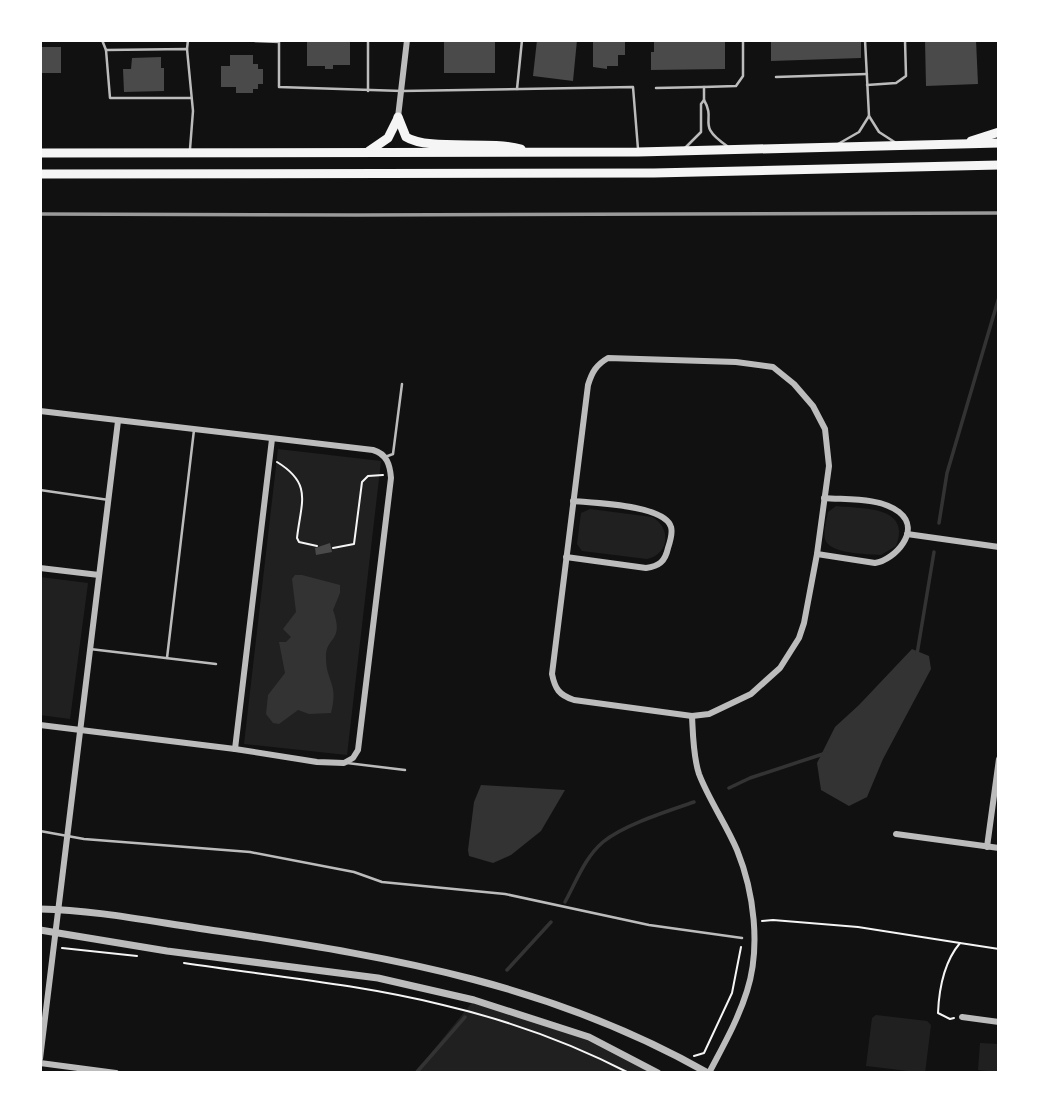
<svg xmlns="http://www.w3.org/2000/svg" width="1039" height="1113" viewBox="0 0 1039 1113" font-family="'Asap Condensed',sans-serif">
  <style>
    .green { fill: #202020 }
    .water { fill: #333 }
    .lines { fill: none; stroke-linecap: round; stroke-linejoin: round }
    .stream { stroke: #333; stroke-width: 3.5 }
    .building { fill: #4a4a4a }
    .path { stroke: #f5f5f5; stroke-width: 2 }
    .service { stroke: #bcbcbc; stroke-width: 2.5 }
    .minor { stroke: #bcbcbc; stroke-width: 6 }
    .tertiary { stroke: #bcbcbc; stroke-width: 7 }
    .primary { stroke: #f5f5f5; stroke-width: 9 }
    .rail { stroke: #9a9a9a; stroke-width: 3.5 }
  </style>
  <rect width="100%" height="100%" fill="#111"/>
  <!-- green -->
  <g class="green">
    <path d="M278,449L381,461L347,755L244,744Z"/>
    <path d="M836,506C861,509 912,505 896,546L881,555C867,554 829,554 825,539C823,531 827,519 828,512Z"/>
    <path d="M590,509L652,517C671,527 670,554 647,559L582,551L577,544L581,513Z"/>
    <path d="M40,577L88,583L70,719L40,715Z"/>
    <path d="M474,1000L589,1037L658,1073H415Z"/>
    <path d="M876,1015L927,1021L931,1025L925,1073L866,1066L872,1018Z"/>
    <path d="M980,1043L999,1044L997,1072L978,1070Z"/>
  </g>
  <!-- water -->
  <g class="water">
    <path d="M295,575H302L340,585V593L333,610C345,643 325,636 326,658C326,682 339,683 331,713L309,714L298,710L279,724L273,723L266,714L268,695L285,673L279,642H286L291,637L283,629L296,612L292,579Z"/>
    <path d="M912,649L929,656L931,669L883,759L867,797L849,806L821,790L817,763L835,727L859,705Z"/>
    <path d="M481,785L565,790L541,831L511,855L493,863L469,856L468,850L474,802Z"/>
  </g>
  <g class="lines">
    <!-- stream -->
    <g class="stream">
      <path d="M939,523L947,473L999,297"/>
      <path d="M917,654L934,552"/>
      <path d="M729,788L750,778L826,753"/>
      <path d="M565,902C576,882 585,857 603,842C623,825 668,811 694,802"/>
      <path d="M507,970L551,922"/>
      <path d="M416,1073L465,1017"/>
    </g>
  </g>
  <!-- building -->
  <g class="building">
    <path d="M307,40H350V65H333V69H325V66H307Z"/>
    <rect x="444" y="40" width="51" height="33"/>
    <path d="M537,40H577L573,81L533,76Z"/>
    <path d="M593,40H625V55H618V66H607V69L593,67Z"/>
    <path d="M654,40H725V69L651,70V52H654Z"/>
    <path d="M771,40H861V58L771,61Z"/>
    <path d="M925,40H976L978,84L926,86Z"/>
    <rect x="40" y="47" width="21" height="26"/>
    <path d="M230,55H253V64H258V69H263V84H258V89H253V93H236V87H221V66H230Z"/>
    <path d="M161,57V68H164V91L124,92L123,69H131L132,58Z"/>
    <path d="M330,543L332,552L316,555L315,548Z"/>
  </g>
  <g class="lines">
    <!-- path -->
    <g class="path">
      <path d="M277,462C313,484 301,502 297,538L299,542L317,546"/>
      <path d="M333,548L354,544L362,482L368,476L383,475"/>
      <path d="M762,921L773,920L858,927L960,943"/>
      <path d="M62,948L137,956"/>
      <path d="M184,963C270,976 358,984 443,1005C507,1020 571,1043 629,1073"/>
      <path d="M954,1018L950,1019L938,1013C939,989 944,962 960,943L999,949"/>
      <path d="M694,1056L704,1053L732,993L741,947"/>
    </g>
    <!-- service -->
    <g class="service">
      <path d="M102,40L106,50"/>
      <path d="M368,40V91"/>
      <path d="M865,40L869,116L879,132L896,143"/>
      <path d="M255,41L279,42V87L402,91L633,87L638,149"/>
      <path d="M187,49L188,40"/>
      <path d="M776,77L867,74"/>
      <path d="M867,85L896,83L906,76L905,40"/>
      <path d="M656,88L704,87"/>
      <path d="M517,89L522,40"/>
      <path d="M704,100V87L736,86L743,76V40"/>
      <path d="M838,144L859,132L869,116"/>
      <path d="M685,148L701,132V104L704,100C717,122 695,124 727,146"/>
      <path d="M190,149L193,111L187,49L106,50L110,98H191"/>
      <path d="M385,457L393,454L402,384"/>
      <path d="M40,490L109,500"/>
      <path d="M90,649L216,664"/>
      <path d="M167,658L194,430"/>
      <path d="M347,763L405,770"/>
      <path d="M40,831L84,839L250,852L354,872L382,882L505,894L649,925L742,938"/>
    </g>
    <!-- minor -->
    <g class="minor">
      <path d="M398,117L407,40"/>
      <path d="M608,358L736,362L773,367L794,384L813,406L825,429L829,466L817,554L804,623L799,638L780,668L751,694L709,714L692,716L574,700C559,695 555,689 552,674L588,385C592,372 596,365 608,358Z"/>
      <path d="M40,411L373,450C387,454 390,465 391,478L358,750L353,758L344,763L317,762L235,749L40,725"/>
      <path d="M907,534L999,547"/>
      <path d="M817,554L875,563C895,560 922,530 899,512C880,497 846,500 824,498"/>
      <path d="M566,557L646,568C659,566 665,562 668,548C670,542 673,533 671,527C665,505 594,503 573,501"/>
      <path d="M40,568L99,575"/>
      <path d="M692,716C693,734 693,756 699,774C709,800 726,824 737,850C754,892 761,947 747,991C738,1020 723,1046 709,1073"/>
      <path d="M235,749L272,439"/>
      <path d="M896,834L999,848"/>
      <path d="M987,847L999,759"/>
      <path d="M962,1017L999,1022"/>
      <path d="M40,1059L118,421"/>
      <path d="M40,1063L116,1073"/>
    </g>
    <!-- tertiary -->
    <g class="tertiary">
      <path d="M40,909C101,910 163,924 224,932C397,958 553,985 708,1073"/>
      <path d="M40,930L167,951L378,978L474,1000L589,1037L658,1073"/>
    </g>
    <!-- primary -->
    <g class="primary">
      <path d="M398,117L406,137C428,151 489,140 521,149"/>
      <path d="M971,141L999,132"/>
      <path d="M369,151L388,138L398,118"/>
      <path d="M40,153L638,152L999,143"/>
      <path d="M40,174L654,173L999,165"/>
    </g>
    <!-- rail -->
    <path class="rail" d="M40,214L357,215L999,213"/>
  </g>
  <!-- border -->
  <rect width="1039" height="1113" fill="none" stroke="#ffffff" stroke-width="84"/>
</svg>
